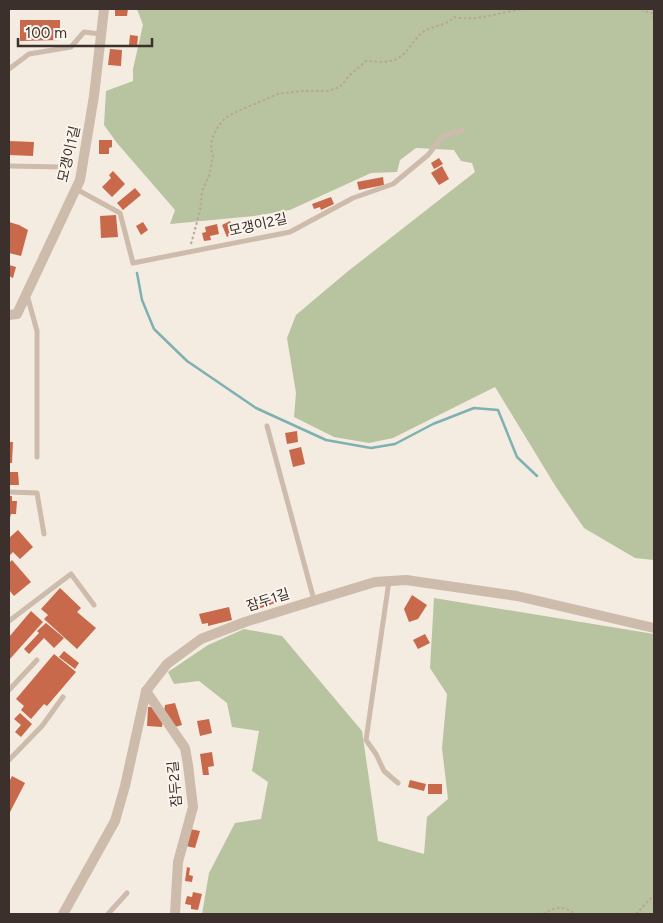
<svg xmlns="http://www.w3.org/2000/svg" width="663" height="923" viewBox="0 0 663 923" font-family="Figtree,'Noto Sans KR',sans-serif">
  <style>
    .green { fill: #b8c4a0 }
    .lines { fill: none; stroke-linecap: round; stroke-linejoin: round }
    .stream { stroke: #7fb0b2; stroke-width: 2.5 }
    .building { fill: #c8694b }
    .path { stroke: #b9a596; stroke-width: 2; stroke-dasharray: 2.5 2.5; stroke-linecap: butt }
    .service { stroke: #cdbbac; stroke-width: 5 }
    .minor { stroke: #cdbbac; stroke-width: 10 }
    .labels { text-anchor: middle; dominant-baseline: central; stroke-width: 4; stroke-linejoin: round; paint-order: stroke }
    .street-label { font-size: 14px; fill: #3b302b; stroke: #fbf5ee }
  </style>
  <rect width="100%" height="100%" fill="#f4ebe1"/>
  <!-- green -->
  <g class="green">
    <path d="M137,9H654V560L635,558L584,528L556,487L495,387L393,438L369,443L334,437L294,417L296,393L287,338L296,315L347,272L475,172L472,163L461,161L454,150L416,148L400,160L397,172L371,173L290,210L254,216L170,224L175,210L117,143L104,125L106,91L133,81V69L143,25Z"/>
    <path d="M434,598L654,634V914H202L209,873L235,823L261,819L268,782L252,771L259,731L232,727L227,703L199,681L174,684L168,672L208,645L244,629L282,636L362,731L378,841L424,854L427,817L448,799L442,748L447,694L430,668Z"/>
  </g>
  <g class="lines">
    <!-- stream -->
    <path class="stream" d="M137,273L142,300L154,329L187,361L256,408L326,440L371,448L395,444L433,424L474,408L498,410L517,457L537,476"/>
  </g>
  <!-- building -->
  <g class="building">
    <path d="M115,9H128L127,16H115Z"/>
    <path d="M20,20H60V40L20,41Z"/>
    <path d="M130,35L138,36L137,46L129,45Z"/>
    <path d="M110,49L122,50L121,66L108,65Z"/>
    <path d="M99,140H112V147L109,148V154H99Z"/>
    <path d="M9,141L34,142L33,156L9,155Z"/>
    <path d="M439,158L443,164L434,169L431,163Z"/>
    <path d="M442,166L449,179L439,185L431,173Z"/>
    <path d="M113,171L125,184L112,197L102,187L111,178L109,175Z"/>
    <path d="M383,177L384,185L359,190L357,182Z"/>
    <path d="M135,188L141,195L123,210L117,203Z"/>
    <path d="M331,197L334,204L321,210L320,207L314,209L312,204Z"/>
    <path d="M116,215L118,237L101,238L100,216Z"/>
    <path d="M230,221L235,233L227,237L222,225Z"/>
    <path d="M9,222L19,225L28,230L21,256L9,253Z"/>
    <path d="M143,222L148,230L141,235L136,226Z"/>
    <path d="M217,224L219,234L210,236L211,240L204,241L202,233L206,232L205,227Z"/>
    <path d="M9,265L16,267L13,278L9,276Z"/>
    <path d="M297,431L298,442L287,444L285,433Z"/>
    <path d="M9,442H13L12,463H9Z"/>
    <path d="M301,447L305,464L293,467L289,450Z"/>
    <path d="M9,472H18L19,485H9Z"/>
    <path d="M9,496H12V501H17L16,514H11L10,518H9Z"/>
    <path d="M18,530L33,547L20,559L13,552L10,555L9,554V538Z"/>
    <path d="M12,560L31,582L14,596L9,590V563Z"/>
    <path d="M60,588L81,608L77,612L96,628L77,649L44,619L48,615L41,609Z"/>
    <path d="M412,595L427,605L418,619L409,622L404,609Z"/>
    <path d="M277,598L278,602L255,610L253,606Z"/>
    <path d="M229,607L232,620L208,626V623L202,624L199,614Z"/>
    <path d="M31,611L43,622L9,660V637Z"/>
    <path d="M46,623L64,638L54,648L44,638L29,654L24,649L39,633L37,631Z"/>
    <path d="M425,634L430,643L418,649L413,640Z"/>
    <path d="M64,651L79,663L75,669L59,657Z"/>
    <path d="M54,654L76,672L47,706L44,704L31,719L21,710L24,706L16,699Z"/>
    <path d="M175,703L182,725L175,727L164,712L165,705Z"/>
    <path d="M148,707H155L163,719L162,727L147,726Z"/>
    <path d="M20,713L32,724L21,737L15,732L21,725L14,719Z"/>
    <path d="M209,719L212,733L200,736L197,721Z"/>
    <path d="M212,752L214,766L208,767L209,775H203L200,754Z"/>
    <path d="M12,776L25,783L9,814V782Z"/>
    <path d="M410,780L426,784L424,791L408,787Z"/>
    <rect x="428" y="784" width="14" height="10"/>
    <path d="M190,829L200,831L195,848L186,846Z"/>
    <path d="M187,867L190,868L189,875L193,876L192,882L185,881Z"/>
    <path d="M193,892L202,894L198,910L191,909V905L185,904L187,896L192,897Z"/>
  </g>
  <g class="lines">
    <!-- path -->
    <g class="path">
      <path d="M642,9L643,11L652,13L654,21"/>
      <path d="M191,244L200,211L202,191L210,173L213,155L211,149L212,139L217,128L225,118L238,111L278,94L302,91H328L340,87L349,76L366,61C374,61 383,63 390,61C407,59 412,38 426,30C436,25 445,26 454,17C477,22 500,12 523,9"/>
      <path d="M543,914C555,907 564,905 575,914"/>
      <path d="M636,914L654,895"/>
    </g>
    <!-- service -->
    <g class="service">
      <path d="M9,69L29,54L71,47L84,32L100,34"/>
      <path d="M9,166L60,167"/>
      <path d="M76,189L120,213L133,263L290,232L353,198L393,184L428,155L443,136L463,130"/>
      <path d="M27,295L37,331V457"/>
      <path d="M267,426L314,600"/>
      <path d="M9,492L37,493L44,534"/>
      <path d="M389,581L366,740L376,754L384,771L398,783"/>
      <path d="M9,621L71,574L94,605"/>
      <path d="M9,690L37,660"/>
      <path d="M9,760L42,726L63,697"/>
      <path d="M108,914L127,893"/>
    </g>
    <!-- minor -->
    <g class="minor">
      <path d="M9,315L17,314L80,180L94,96L104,9"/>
      <path d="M146,691L185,748L188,765L193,807L178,862L175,914"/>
      <path d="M63,914L115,821L125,786L146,691L167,664L201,639L245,622L342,592L375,582L406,580L517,596L654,628"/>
    </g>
  </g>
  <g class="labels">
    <!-- street labels -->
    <g class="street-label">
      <text transform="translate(69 154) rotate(-77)">모갱이1길</text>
      <text transform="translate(258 225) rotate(-13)">모갱이2길</text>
      <text transform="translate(268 600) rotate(-18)">잠두1길</text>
      <text transform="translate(175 784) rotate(-95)">잠두2길</text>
    </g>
  </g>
  <!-- border -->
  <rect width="663" height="923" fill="none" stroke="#3b302b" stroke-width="20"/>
  <!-- scale -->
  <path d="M18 38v8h134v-8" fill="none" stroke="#3b302b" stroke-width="2.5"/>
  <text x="25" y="38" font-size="15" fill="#3b302b" stroke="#fbf5ee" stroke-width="4" paint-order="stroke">100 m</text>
</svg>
